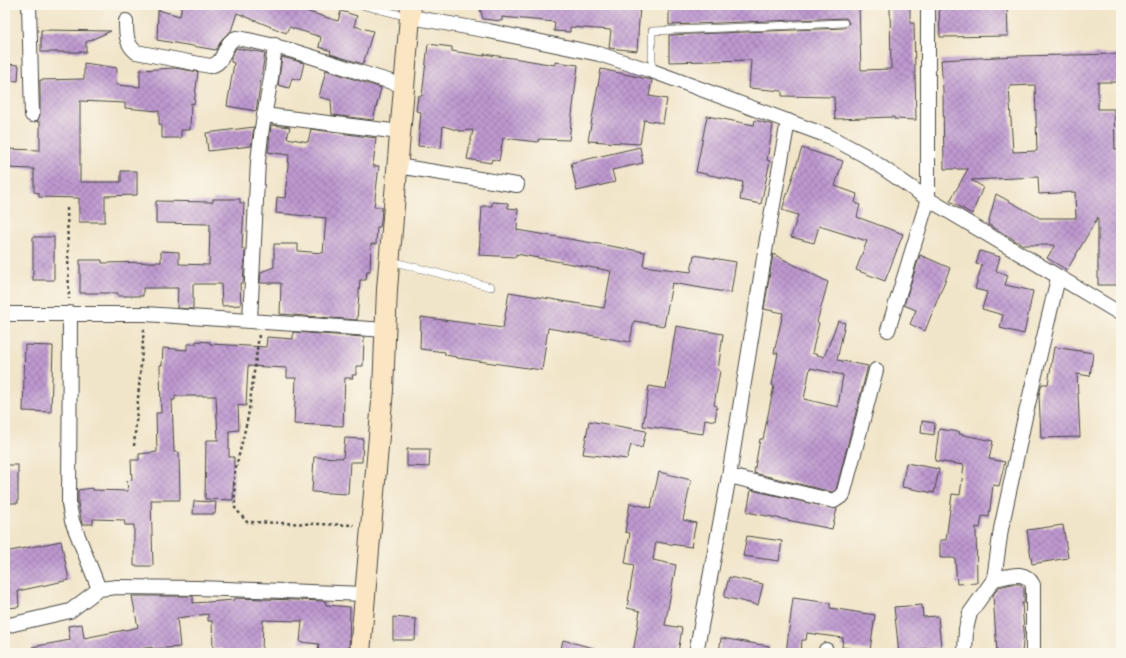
<svg xmlns="http://www.w3.org/2000/svg" width="1126" height="658" viewBox="0 0 1126 658" font-family="'Indie Flower',sans-serif">
  <style>
    .building { fill: url(#building-cross-hatch); fill-rule: evenodd }
    .lines { fill: none; stroke-linecap: round; stroke-linejoin: round }
    .lane-casing { stroke: #494743; stroke-width: 8 }
    .street-casing { stroke: #494743; stroke-width: 16 }
    .secondary-casing { stroke: #494743; stroke-width: 22 }
    .path { stroke: #494743; stroke-width: 2.5; stroke-dasharray: 3 3; stroke-linecap: butt }
    .lane { stroke: #fff; stroke-width: 7 }
    .street { stroke: #fff; stroke-width: 14 }
    .secondary { stroke: #fbe6c4; stroke-width: 20 }
  </style>
  <defs>
    <pattern id="building-cross-hatch" width="8" height="8" patternUnits="userSpaceOnUse"><rect width="8" height="8" fill="#be99d0"/><path d="M0 0l8 8M0 8l8-8" fill="none" stroke="#9b7da9"/></pattern>
  </defs>
  <rect width="100%" height="100%" fill="#fbf7ec"/>
  <filter id="ink" filterUnits="userSpaceOnUse"><feTurbulence type="fractalNoise" baseFrequency=".025" numOctaves="2"/><feDisplacementMap in="SourceGraphic" scale="8" xChannelSelector="R" yChannelSelector="G"/><feConvolveMatrix kernelMatrix="1 2 1 2 8 2 1 2 1" color-interpolation-filters="sRGB"/></filter>
  <filter id="wash" filterUnits="userSpaceOnUse"><feTurbulence type="fractalNoise" baseFrequency=".012" numOctaves="4" result="noise"/><feDisplacementMap in="SourceGraphic" scale="16" xChannelSelector="R" yChannelSelector="G"/><feGaussianBlur stdDeviation="0.9" result="paint"/><feColorMatrix in="noise" values="0 0 0 0 0 0 0 0 0 0 0 0 0 0 0 0 0 1.4 0 .05"/><feComposite in="paint" operator="in"/></filter>
  <g filter="url(#wash)">
    <rect width="100%" height="100%" fill="#f1e5c9"/>
    <g id="blocks">
      <!-- building -->
      <g class="building">
        <path d="M182,5H301L299,9L338,21L341,11L357,16L354,26L373,31L363,64L330,54L331,51L319,47L321,37L289,27L286,33L237,13L231,31L222,39L216,50L157,40L158,10L180,16Z"/>
        <path d="M479,5L614,7V5H640L637,51L609,48L611,30L570,27V32L554,31L555,22L502,17V21L483,19Z"/>
        <path d="M669,5H859L861,70L891,69L890,5H910V23H914L916,120L894,119V117L835,119L834,97L782,96V91L749,88L751,60L669,62V35L844,28L849,23L846,18L669,25Z"/>
        <path d="M939,5H1007L1008,36L940,37Z"/>
        <path d="M41,30L111,31L86,42V52H41Z"/>
        <path d="M428,44L452,47V51L484,56V54L519,59L555,65V62L578,65L569,140L539,139L538,142L503,138L499,161L492,159L491,163L467,159L473,130L460,131L443,126L441,148L418,146L421,112L416,111L418,96H422Z"/>
        <path d="M236,48L265,53L256,111L227,106L234,63L231,62V58Z"/>
        <path d="M1121,54V82H1098V109H1114L1115,149H1121V285H1098V217L1067,270L1047,258L1055,245H1023L988,224L996,194L1040,218H1076L1075,192L1039,194L1038,177L971,180L983,187L972,214L950,201L968,169H944L943,90L941,60L1015,56ZM1035,85L1037,151L1013,152L1009,86Z"/>
        <path d="M282,57L304,63L300,80L292,78L289,88L278,85Z"/>
        <path d="M84,63L117,68L116,85L140,87V70L175,68L198,72L194,104L191,103L190,130H181V138H162V126L159,124V111L125,108V103L80,101V182H121V171H137V195L105,196V222H79V198L39,197V193L34,192V169L5,168V149L40,150V122H37L40,115V80L84,79Z"/>
        <path d="M5,64L19,65L18,81L5,80Z"/>
        <path d="M601,69L652,80L649,96L667,99L663,123L644,120L640,144L588,141Z"/>
        <path d="M326,70L381,88L373,120L332,115L331,100L319,97Z"/>
        <path d="M707,116L754,125L755,120L773,125L767,160L770,161L761,204L740,200L743,182L696,172Z"/>
        <path d="M271,125L290,127L287,138L308,142L311,129L376,138L373,166H379L374,207H382L381,221L380,227H377L376,244H371L370,271H367L366,280H360L357,320L280,314L281,283H260L261,272L274,267V244H298V251L323,253L326,218L276,213L277,197L285,198L289,155L268,152Z"/>
        <path d="M254,127L251,146L208,151L206,133Z"/>
        <path d="M640,147L643,163L612,170L615,182L577,191L571,163Z"/>
        <path d="M802,148L843,161L835,186L857,194L855,203L860,205L857,217L903,234L885,281L856,270L867,241L819,226L814,243L791,237L798,215L782,210Z"/>
        <path d="M213,199H240V203H244L242,249H245V252L243,283H240L241,305L222,306L221,284H193V309L177,308L178,288H143V296H118V293H80V260H102V263L161,262V251L179,252V264L209,265L210,224L156,223V201L213,202Z"/>
        <path d="M492,202L508,203V208L518,209L517,230L645,252L643,266L691,272L694,255L736,262L731,293L672,283L664,326L634,321L630,342L548,328L542,370L457,358V357L445,355V352L420,349L421,317L503,328L509,292L604,308L611,271L516,254V257L479,255L482,206H492Z"/>
        <rect x="33" y="237" width="21" height="43"/>
        <path d="M980,251L1000,257L996,271L1008,275L1005,285L1033,291L1024,334L1000,328L1003,315L982,309L987,292L975,289L982,265L976,264Z"/>
        <path d="M773,254L828,282L817,322L819,323L812,353L824,357L838,321L845,323L837,360L868,366L836,490L832,492L754,473L760,439H763L774,386L772,385L778,353H774L783,313L764,309ZM810,368L843,375L838,407L804,399Z"/>
        <path d="M920,255L950,268L925,331L910,324L916,310L904,305Z"/>
        <path d="M676,326L723,334L718,370L720,371L714,405L717,406L715,421L705,419L703,434L643,426L649,386L666,389Z"/>
        <path d="M293,332L364,337L363,366H356V375H352L353,378H345L343,426L294,424L296,378H287V368L248,366L246,406L238,405L239,430L229,431V457H234L233,500L205,499L206,440H218L216,396H175V400H172L174,452H179L180,500H151L153,566H134V525H125L124,520L93,519V524H82L78,503V490L93,488V490L128,491L127,481L132,480L131,460H139V454L157,452L156,413H161L160,365H162L163,348L187,350V344H196V341L210,342V344L266,347L267,337L293,339Z"/>
        <path d="M25,345L53,346L51,412L23,411Z"/>
        <path d="M1054,347L1093,353L1090,376L1077,374L1080,437L1041,438L1039,395L1042,384H1048Z"/>
        <path d="M589,421L646,431L642,448L631,445L627,459L583,454Z"/>
        <path d="M922,421L935,423L934,435L921,433Z"/>
        <path d="M939,429L960,432L959,434L993,441L989,459L1005,462L999,486L993,485L989,517L982,516L980,528L976,527L977,583L957,584L955,558H940V540H946L952,494L960,495L964,465L935,461Z"/>
        <path d="M345,438L363,439L362,462H350L348,494L312,492L314,457L343,458Z"/>
        <path d="M407,449H430L429,467L407,466Z"/>
        <path d="M906,463L939,469L934,493L902,487Z"/>
        <rect x="5" y="465" width="13" height="38"/>
        <path d="M659,472L691,480L683,520L696,523L691,547L656,542L653,560L676,565L665,625L682,628L678,653H633L640,611L627,608L634,565L625,563L630,533L625,532L630,503L651,508Z"/>
        <path d="M751,490L837,509L832,529L747,512Z"/>
        <path d="M194,501L216,502L215,514H193Z"/>
        <path d="M1063,525L1068,558L1032,564L1027,530Z"/>
        <path d="M747,536L782,541L779,561L743,556Z"/>
        <path d="M61,541L69,580L18,591L19,607L5,608V552Z"/>
        <path d="M729,577L763,584L758,605L724,597Z"/>
        <path d="M1012,584H1020L1024,588V603H1022L1024,632L1022,653H997L993,595L999,587Z"/>
        <path d="M132,596H193V603L235,600V598L325,601L326,605L350,607L349,653H318L319,644L300,642L302,621L263,620L262,653H224V649H213L212,621H208V614L177,618L180,647L152,649V647L118,653H33L32,647L70,640L68,626L82,624L84,638L135,628L138,627Z"/>
        <path d="M793,598L830,603V608L875,615L870,651L842,647L843,638L807,633L806,640H802L801,653H786Z"/>
        <path d="M922,605L923,617L938,616L941,647L923,649V653H899L894,607Z"/>
        <path d="M393,617L416,619L415,640H393Z"/>
        <path d="M721,638L769,646L768,653H719Z"/>
        <path d="M563,640L597,649L596,653H560Z"/>
      </g>
    </g>
  </g>
  <g filter="url(#ink)">
    <use href="#blocks" fill-opacity="0" stroke="#494743" stroke-width="1"/>
    <g class="lines">
      <!-- lane casing -->
      <g class="lane-casing">
        <g id="lane">
          <path d="M362,5L409,17"/>
          <path d="M652,71V31L844,23"/>
          <path d="M391,261L491,287"/>
        </g>
      </g>
      <!-- street casing -->
      <g class="street-casing">
        <g id="street">
          <path d="M29,5L32,115"/>
          <path d="M411,17L489,31L599,54L652,71L828,136L864,155L928,199L1121,314"/>
          <path d="M126,21C126,34 126,44 136,52L210,66C227,63 222,43 236,38C294,47 349,71 406,86"/>
          <path d="M264,115L400,132"/>
          <path d="M397,166L517,185"/>
          <path d="M70,313L69,504L72,521L99,589"/>
          <path d="M5,314H145L386,330"/>
          <path d="M250,320L258,161L262,128L271,78L275,45"/>
          <path d="M888,330L928,199V5"/>
          <path d="M729,476L834,501L843,495L876,370"/>
          <path d="M994,579C1010,576 1025,569 1033,585V653"/>
          <path d="M5,626L70,611L99,589L117,587L197,588L365,594"/>
          <path d="M696,653L729,476L768,233L788,121"/>
          <path d="M826,653V650"/>
          <path d="M965,653L966,629L970,613L994,579L1001,529L1025,417L1058,278"/>
        </g>
      </g>
      <!-- secondary casing -->
      <g class="secondary-casing">
        <path id="secondary" d="M360,653L383,390L387,289L411,5"/>
      </g>
      <!-- path -->
      <g class="path">
        <path d="M67,208L69,299"/>
        <path d="M259,335L248,417L234,476L235,508L247,522L354,525"/>
        <path d="M134,446L144,328"/>
      </g>
      <!-- lane -->
      <use href="#lane" class="lane"/>
      <!-- street -->
      <use href="#street" class="street"/>
      <!-- secondary -->
      <use href="#secondary" class="secondary"/>
    </g>
  </g>
  <!-- margin -->
  <rect width="1126" height="658" fill="none" stroke="#fbf7ec" stroke-width="20"/>
</svg>
